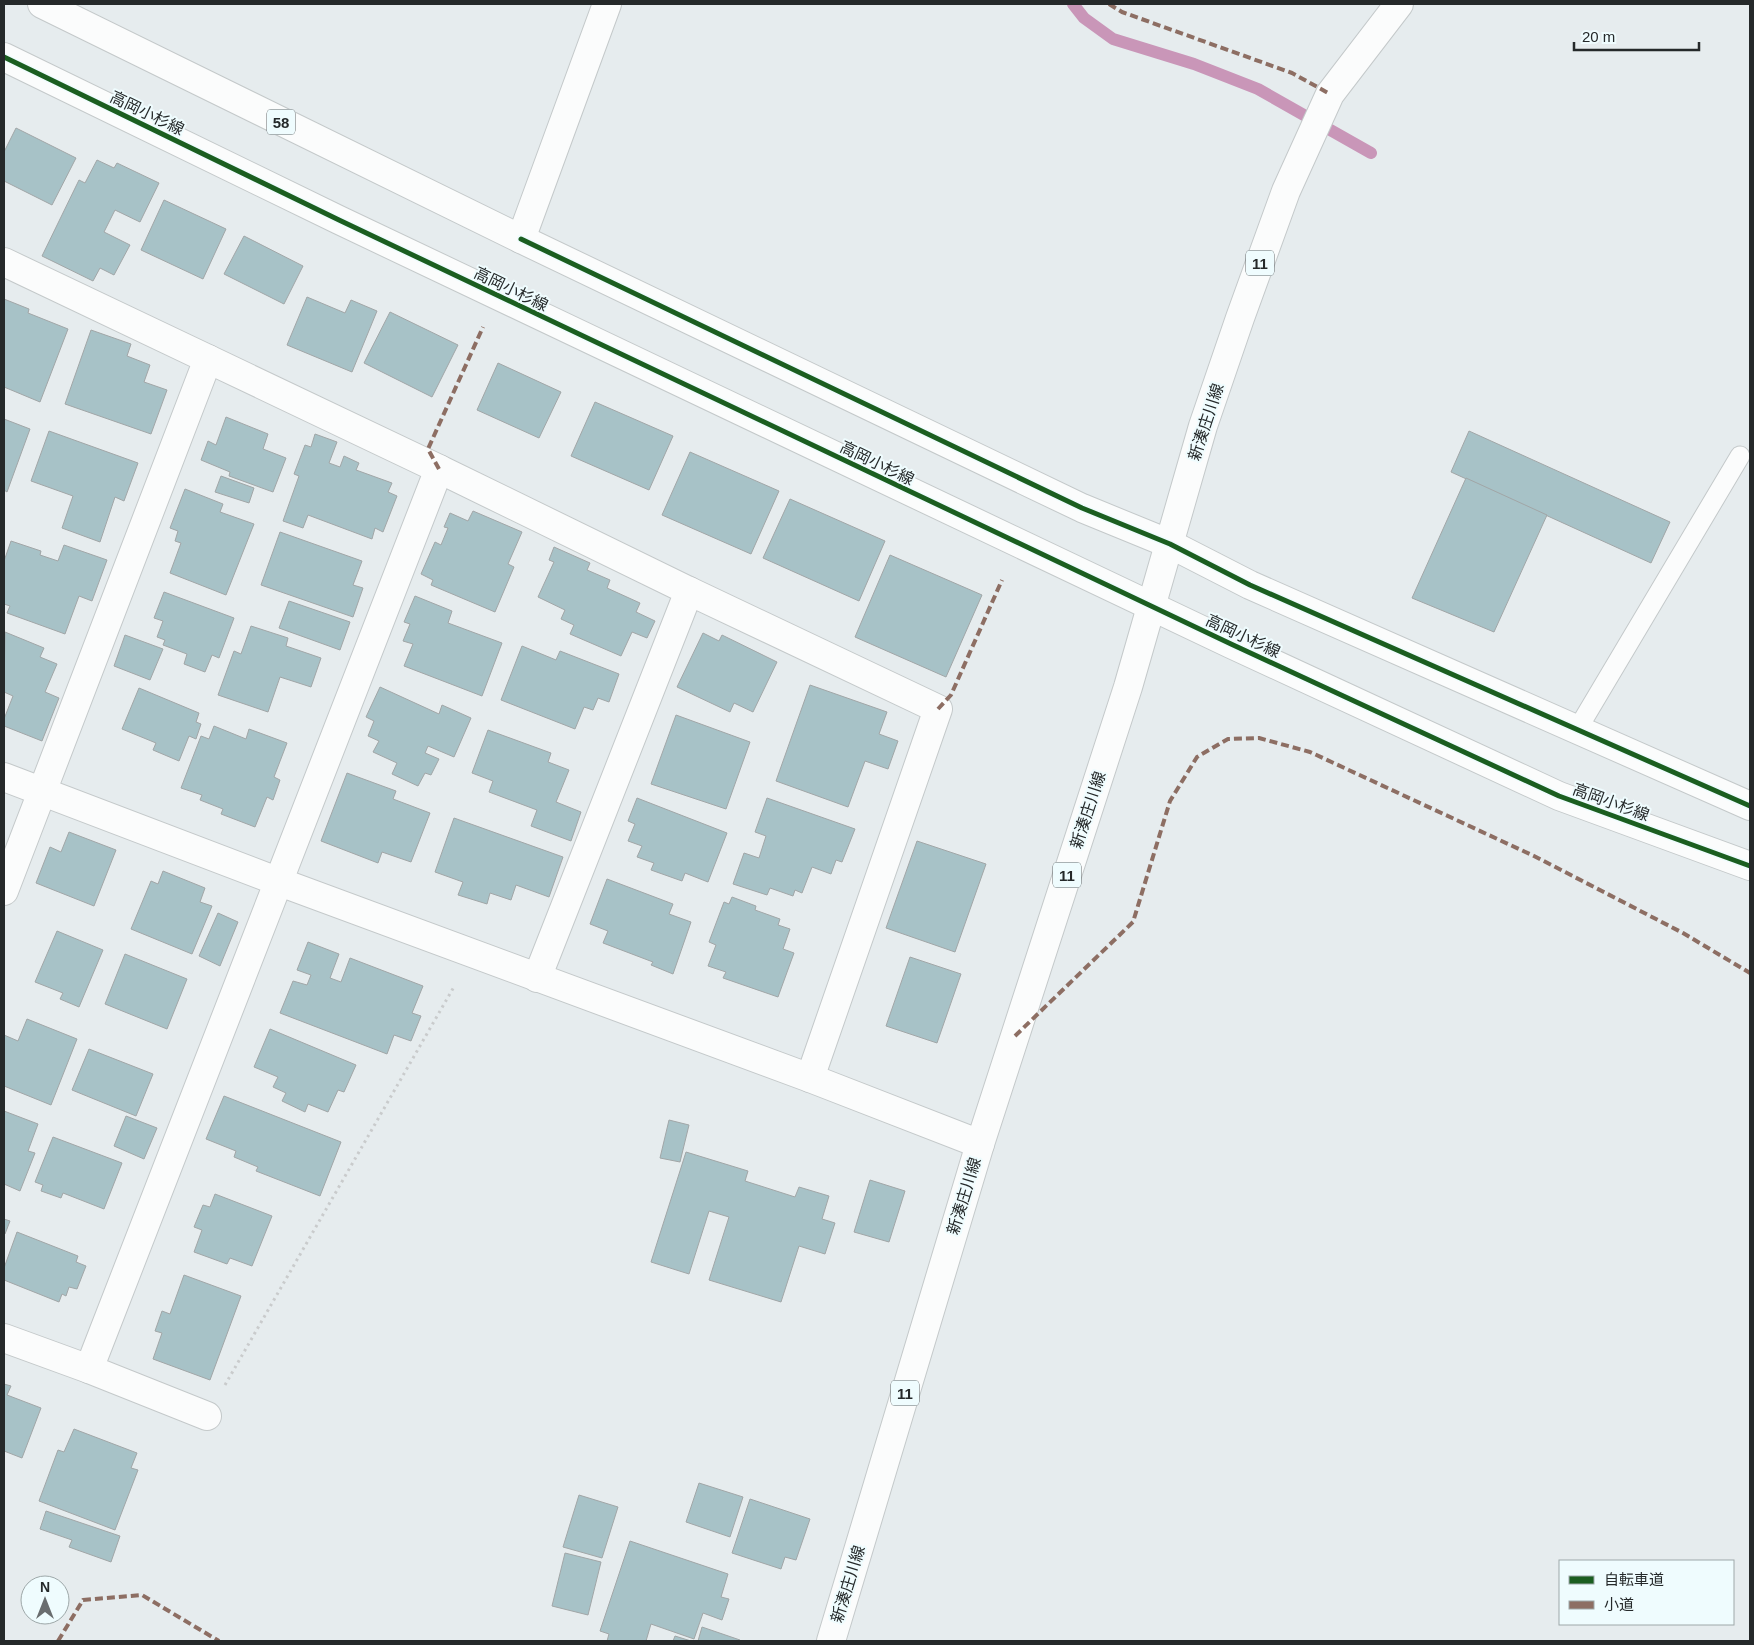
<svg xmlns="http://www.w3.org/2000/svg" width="1754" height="1645" viewBox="0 0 1754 1645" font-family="Helvetica,'Noto Sans JP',sans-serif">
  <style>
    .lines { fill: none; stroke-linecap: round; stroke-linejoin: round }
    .stream { stroke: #c996b8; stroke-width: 12 }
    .building { fill: #a7c2c7; stroke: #a1a6a7 }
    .service-casing { stroke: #c4c9ca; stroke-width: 21 }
    .minor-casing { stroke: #c4c9ca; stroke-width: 30 }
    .primary-casing { stroke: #c4c9ca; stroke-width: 30 }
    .path { stroke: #c9cbcc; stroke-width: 3; stroke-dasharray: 2.5 4; stroke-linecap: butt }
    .service { stroke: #fbfcfc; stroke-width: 19 }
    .minor { stroke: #fbfcfc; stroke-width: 28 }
    .primary { stroke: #fbfcfc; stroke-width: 28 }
    .quiet { stroke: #8d6e63; stroke-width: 4; stroke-dasharray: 8 4; stroke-linecap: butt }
    .cycleway-casing { stroke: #effcfe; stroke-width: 8 }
    .cycleway { stroke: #1b5e20; stroke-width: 5 }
    .labels { text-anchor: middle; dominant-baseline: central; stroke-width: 4; stroke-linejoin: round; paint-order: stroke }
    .shield { fill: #effcfe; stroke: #62686a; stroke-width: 1 }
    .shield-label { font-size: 15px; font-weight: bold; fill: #25292a }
    .street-label { font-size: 16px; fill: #25292a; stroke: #effcfe }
  </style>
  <rect width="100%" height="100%" fill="#e6ecee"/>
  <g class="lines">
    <!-- stream -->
    <path class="stream" d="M1073,4L1084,18L1113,39L1194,64L1258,89L1371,153"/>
  </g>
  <!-- building -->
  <g class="building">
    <path d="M16,128L76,158L52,205L4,181V152Z"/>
    <path d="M97,160L114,168L117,163L159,183L140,222L115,210L104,232L130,245L114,275L100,268L93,281L42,256L79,180L85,183Z"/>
    <path d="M164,200L226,229L203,279L141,250Z"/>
    <path d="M244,236L303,266L284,304L224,274Z"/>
    <path d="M307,297L345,313L351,300L377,311L352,372L287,345Z"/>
    <path d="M4,299L29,309L28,313L68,329L40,402L4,387Z"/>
    <path d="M390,312L458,345L432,397L364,363Z"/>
    <path d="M91,330L131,344L127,356L150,365L144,382L167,390L151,434L65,404Z"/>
    <path d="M498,363L561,392L539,438L477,410Z"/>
    <path d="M595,402L673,436L649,490L571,456Z"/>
    <path d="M226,417L268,434L263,449L286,458L273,492L229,476L230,472L201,460L208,441L216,445Z"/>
    <path d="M4,419L30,429L7,492L4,490Z"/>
    <path d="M49,431L138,463L124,501L115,497L100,542L62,528L73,496L31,481Z"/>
    <path d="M1469,431L1670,522L1651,563L1451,472Z"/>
    <path d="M315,434L337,442L329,463L340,467L344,456L359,463L356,470L392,483L388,492L397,496L383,532L375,528L372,539L308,515L303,528L283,521L299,476L294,474L305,445L311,447Z"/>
    <path d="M690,452L779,491L751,554L662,515Z"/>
    <path d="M221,476L254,488L249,503L215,492Z"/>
    <path d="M1466,478L1547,515L1494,632L1412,598Z"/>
    <path d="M185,489L223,504L220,512L254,524L226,595L170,573L181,543L175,541L178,531L170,528Z"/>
    <path d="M790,499L885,541L859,601L763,558Z"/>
    <path d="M473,511L522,532L508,564L514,567L495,612L431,585L433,580L421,574L435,542L441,545L448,528L444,527L450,513L468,521Z"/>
    <path d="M280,532L362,561L353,585L363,588L353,617L261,585Z"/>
    <path d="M11,541L41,551L40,555L58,561L64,545L107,560L92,601L79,596L65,634L7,613L10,606L4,604V561Z"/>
    <path d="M554,547L590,563L587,570L610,580L607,588L640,603L636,612L655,621L647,638L632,632L621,656L570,634L574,625L561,619L565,610L538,597L554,562L549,560Z"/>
    <path d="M890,555L982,595L946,677L855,637Z"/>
    <path d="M164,592L234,618L219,658L212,655L205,672L184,664L187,654L163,645L165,640L157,637L163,621L154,618Z"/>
    <path d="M415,596L452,611L448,623L502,643L482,696L404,666L413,644L403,641L410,624L404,622Z"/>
    <path d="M289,601L350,622L340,650L279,628Z"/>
    <path d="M251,626L288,638L286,646L321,658L311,687L280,677L268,712L218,695L234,651L241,654Z"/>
    <path d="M5,632L44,648L40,657L57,664L45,692L59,698L42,741L4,726V719L13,696L4,692Z"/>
    <path d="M703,633L719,641L722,635L777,662L753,712L734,703L730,712L677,687Z"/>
    <path d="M125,635L163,649L150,680L114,666Z"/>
    <path d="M522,646L556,660L560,651L619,674L609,702L598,698L593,710L584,707L575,729L501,700Z"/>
    <path d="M810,685L887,712L879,734L898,741L888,769L865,761L848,807L776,781Z"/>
    <path d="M380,687L439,714L442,705L471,718L454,757L428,746L425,753L439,759L431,775L425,773L418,786L392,774L397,763L373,752L379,741L368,736L374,721L366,717Z"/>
    <path d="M139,688L199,713L196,722L201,724L196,739L189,736L179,761L153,750L156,743L122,729Z"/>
    <path d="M676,715L750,742L726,809L651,784Z"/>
    <path d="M214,726L246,739L249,729L287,743L274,777L280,780L273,800L267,797L255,827L221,814L223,809L200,800L202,795L181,788L201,736L209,739Z"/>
    <path d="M488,730L551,753L548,762L569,770L556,802L581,812L571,841L531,826L537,810L489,792L493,781L472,773Z"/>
    <path d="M347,773L396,791L393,799L430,813L411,862L382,852L378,863L321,841Z"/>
    <path d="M637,798L727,833L708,882L685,873L682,881L651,870L654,863L637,857L642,846L628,841L635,824L628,821Z"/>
    <path d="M767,798L855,829L842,862L836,860L831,874L812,867L802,893L795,890L793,896L770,888L767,895L733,884L744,853L759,858L766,836L755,832Z"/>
    <path d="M454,818L563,857L549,897L516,885L511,900L490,893L487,904L458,895L463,882L435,872Z"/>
    <path d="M69,832L116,850L94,906L36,883L50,847L61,852Z"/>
    <path d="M917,841L986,864L955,952L886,928Z"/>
    <path d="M163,871L205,888L200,902L212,906L192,954L131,929L151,881L158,884Z"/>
    <path d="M607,879L673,904L669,914L691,922L673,974L651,965L653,962L603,943L608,931L590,924Z"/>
    <path d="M732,897L756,906L755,910L780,919L778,925L790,929L783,949L794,953L778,997L723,978L726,972L708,966L716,945L709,942L724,902L729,904Z"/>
    <path d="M218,913L238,922L220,966L199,956Z"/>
    <path d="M57,931L103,950L79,1007L60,999L63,993L35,982Z"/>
    <path d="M308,942L339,954L330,978L341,982L350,958L423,986L412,1013L421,1016L411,1041L394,1035L387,1054L280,1013L293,981L307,985L311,975L297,970Z"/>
    <path d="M125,954L187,979L167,1029L105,1004Z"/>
    <path d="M910,957L961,974L937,1043L886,1026Z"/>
    <path d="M27,1019L77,1039L51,1105L4,1086V1035L18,1041Z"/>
    <path d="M270,1029L356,1065L344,1092L338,1090L328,1112L308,1104L305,1112L282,1101L286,1093L273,1087L278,1077L254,1067Z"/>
    <path d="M89,1049L153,1074L136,1116L72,1090Z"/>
    <path d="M224,1096L341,1142L320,1196L256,1171L258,1167L234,1157L236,1151L206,1139Z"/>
    <path d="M4,1111L38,1124L28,1151L35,1153L20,1191L4,1184Z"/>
    <path d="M126,1116L157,1128L144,1159L114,1146Z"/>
    <path d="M669,1120L689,1125L680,1162L660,1158Z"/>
    <path d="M53,1137L122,1163L104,1209L63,1193L61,1198L41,1191L43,1185L35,1182Z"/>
    <path d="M686,1152L748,1171L745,1181L795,1197L799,1187L829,1196L822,1219L835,1223L825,1254L799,1246L781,1302L709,1280L729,1217L709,1211L689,1274L651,1262Z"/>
    <path d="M870,1180L905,1191L889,1242L854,1232Z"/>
    <path d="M215,1194L272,1216L252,1266L230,1258L227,1264L194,1252L202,1230L194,1227L203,1205L210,1207Z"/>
    <path d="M4,1219L10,1221L5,1234H4Z"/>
    <path d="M17,1232L78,1256L76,1262L86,1266L77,1289L69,1287L66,1296L62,1294L59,1302L4,1280V1268Z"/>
    <path d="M184,1275L241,1296L210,1380L153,1359L162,1333L155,1331L162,1311L170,1314Z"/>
    <path d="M4,1384L11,1386L7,1395L41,1408L22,1458L4,1451Z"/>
    <path d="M74,1429L137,1453L131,1468L138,1470L115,1530L39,1501L58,1450L64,1452Z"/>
    <path d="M699,1483L743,1497L730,1537L686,1522Z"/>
    <path d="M579,1495L618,1507L602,1558L563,1547Z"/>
    <path d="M750,1499L810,1519L796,1560L785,1557L781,1569L732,1553Z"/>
    <path d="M46,1511L120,1536L111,1562L69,1547L72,1540L40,1529Z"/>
    <path d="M630,1541L728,1574L721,1597L729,1599L722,1620L703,1613L694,1639L651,1624L646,1641H607L609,1634L600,1631Z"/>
    <path d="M565,1553L601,1562L588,1615L552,1606Z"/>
    <path d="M702,1627L740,1640V1641H698Z"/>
    <path d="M675,1636L691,1641H673Z"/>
  </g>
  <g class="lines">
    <!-- service casing -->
    <g class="service-casing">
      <path id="service" d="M1577,730L1740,456"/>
    </g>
    <!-- minor casing -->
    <g class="minor-casing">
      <g id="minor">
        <path d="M521,239L607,4"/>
        <path d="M4,262L208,359L4,891"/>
        <path d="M439,469L689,591L537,978"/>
        <path d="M689,591L938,709L810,1078"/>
        <path d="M4,777L277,881L810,1078L980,1144"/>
        <path d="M4,1338L89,1369"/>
        <path d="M207,1416L89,1369L439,469L208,359"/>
      </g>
    </g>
    <!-- primary casing -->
    <g class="primary-casing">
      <g id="primary">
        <path d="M42,4L521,239L1082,508L1170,544L1250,585L1750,806"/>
        <path d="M4,57L339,220L1231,644L1559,796L1750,866"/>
        <path d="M831,1641L980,1144L1128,687L1203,426L1240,318L1286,191L1330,94L1399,4"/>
      </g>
    </g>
    <!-- path -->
    <path class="path" d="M225,1385L455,985"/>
    <!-- service -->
    <use href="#service" class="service"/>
    <!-- minor -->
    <use href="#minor" class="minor"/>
    <!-- primary -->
    <use href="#primary" class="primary"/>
    <!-- quiet -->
    <g class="quiet">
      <path d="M1109,4L1122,12L1292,73L1330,94"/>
      <path d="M439,469L428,449L483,327"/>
      <path d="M938,709L951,695L1002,580"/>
      <path d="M1015,1036L1133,922L1170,801L1197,757L1228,739L1259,738L1310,752L1534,856L1683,933L1750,973"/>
      <path d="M58,1641L83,1600L142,1595L219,1641"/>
    </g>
    <!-- cycleway casing -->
    <g class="cycleway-casing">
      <g id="cycleway">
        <path d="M4,57L339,220L1231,644L1559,796L1750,866"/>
        <path d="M521,239L1082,508L1170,544L1250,585L1750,806"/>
      </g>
    </g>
    <!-- cycleway -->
    <use href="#cycleway" class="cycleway"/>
  </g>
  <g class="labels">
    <!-- shield labels -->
    <g class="shield">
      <rect x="267" y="109.5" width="28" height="25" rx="4"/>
      <rect x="1246" y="250.5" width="28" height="25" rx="4"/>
      <rect x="1053" y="862.5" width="28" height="25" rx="4"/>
      <rect x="891" y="1380.5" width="28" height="25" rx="4"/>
    </g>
    <g class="shield-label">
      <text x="281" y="122">58</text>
      <text x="1260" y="263">11</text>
      <text x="1067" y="875">11</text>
      <text x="905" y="1393">11</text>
    </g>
    <!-- street labels -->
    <g class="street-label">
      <text transform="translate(147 113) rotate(26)">高岡小杉線</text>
      <text transform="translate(511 289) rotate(26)">高岡小杉線</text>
      <text transform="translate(1206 422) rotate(-72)">新湊庄川線</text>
      <text transform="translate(877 463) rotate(26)">高岡小杉線</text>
      <text transform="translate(1243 636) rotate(25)">高岡小杉線</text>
      <text transform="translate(1611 802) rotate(20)">高岡小杉線</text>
      <text transform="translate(1088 810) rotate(-72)">新湊庄川線</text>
      <text transform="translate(964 1196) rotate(-73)">新湊庄川線</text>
      <text transform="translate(848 1584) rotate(-73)">新湊庄川線</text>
    </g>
  </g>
  <!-- border -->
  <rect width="1754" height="1645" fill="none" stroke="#25292a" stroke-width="10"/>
  <!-- legend -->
  <rect x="1559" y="1560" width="175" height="65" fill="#effcfe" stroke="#9ea8a9"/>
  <rect x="1569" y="1576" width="25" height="8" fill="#1b5e20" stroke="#9ea8a9"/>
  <text x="1604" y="1585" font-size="15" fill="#25292a">自転車道</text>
  <rect x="1569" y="1601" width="25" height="8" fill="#8d6e63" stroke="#9ea8a9"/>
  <text x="1604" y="1610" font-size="15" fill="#25292a">小道</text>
  <!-- north arrow -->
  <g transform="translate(45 1600)"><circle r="24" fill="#effcfe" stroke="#9ea8a9"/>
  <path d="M0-4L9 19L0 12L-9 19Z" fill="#696d6f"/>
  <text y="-8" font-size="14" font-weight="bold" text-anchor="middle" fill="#25292a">N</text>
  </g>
  <!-- scale -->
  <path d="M1574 42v8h125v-8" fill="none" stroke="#25292a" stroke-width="2.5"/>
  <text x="1582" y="42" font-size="15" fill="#25292a" stroke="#effcfe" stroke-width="4" paint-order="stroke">20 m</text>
</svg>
